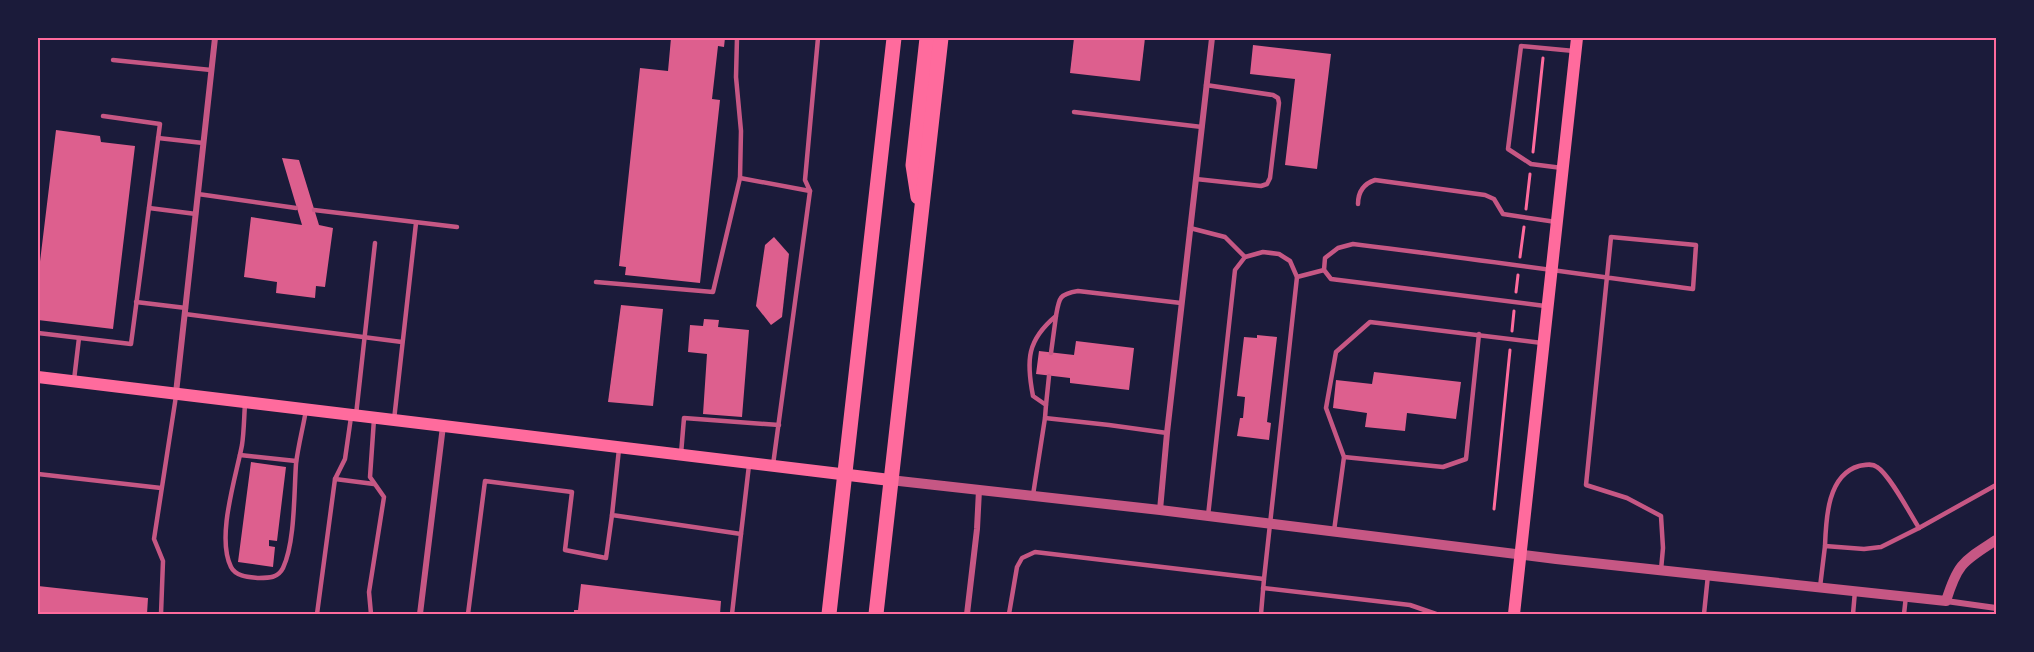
<svg xmlns="http://www.w3.org/2000/svg" width="2034" height="652" viewBox="0 0 2034 652" font-family="'Public Sans',sans-serif">
  <style>
    .building { fill: #dd5f8e }
    .lines { fill: none; stroke-linecap: round; stroke-linejoin: round }
    .path { stroke: #ff6b9d; stroke-width: 3 }
    .service { stroke: #c65784; stroke-width: 4.5 }
    .minor { stroke: #c65784; stroke-width: 6 }
    .tertiary { stroke: #c65784; stroke-width: 10 }
    .secondary { stroke: #ff6b9d; stroke-width: 12 }
    .trunk { stroke: #ff6b9d; stroke-width: 15 }
    .neatline { fill: none; stroke: #ff6b9d; stroke-width: 2 }
  </style>
  <rect width="100%" height="100%" fill="#1b1b3a"/>
  <!-- building -->
  <g class="building">
    <path d="M671,38H725L724,47L718,46L712,99L720,100L700,283L625,275L626,267L619,266L640,68L668,71Z"/>
    <path d="M1074,38H1145L1140,81L1070,73Z"/>
    <path d="M1253,45L1331,54L1317,169L1285,165L1295,79L1250,74Z"/>
    <path d="M56,130L100,136L101,142L135,146L113,329L38,320V278Z"/>
    <path d="M282,158L299,160L319,225L333,228L325,287L316,286L315,298L276,293L277,282L244,277L251,217L302,225Z"/>
    <path d="M774,237L789,254L782,317L771,325L756,306L765,245Z"/>
    <path d="M621,305L663,309L653,406L608,402Z"/>
    <path d="M704,319L719,320L718,327L749,330L742,417L703,414L707,354L688,352L690,325L703,326Z"/>
    <path d="M1257,335L1277,337L1267,422L1271,423L1269,440L1237,436L1240,418H1243L1245,397L1237,396L1244,337L1257,338Z"/>
    <path d="M1076,341L1134,348L1129,390L1070,383V378L1036,374L1039,351L1074,355Z"/>
    <path d="M1374,372L1461,382L1456,419L1407,413L1405,431L1365,427L1367,413L1333,408L1336,380L1372,384Z"/>
    <path d="M251,462L286,467L277,541L269,540V546L275,547L273,567L238,562Z"/>
    <path d="M581,584L721,601L720,614H574V610H578Z"/>
    <path d="M38,586L148,598L147,614H38Z"/>
  </g>
  <g class="lines">
    <!-- path -->
    <g class="path">
      <path d="M1533,152L1543,58"/>
      <path d="M1526,209L1530,174"/>
      <path d="M1520,257L1524,227"/>
      <path d="M1516,292L1518,275"/>
      <path d="M1512,331L1514,311"/>
      <path d="M1494,509L1510,350"/>
    </g>
    <!-- service -->
    <g class="service">
      <path d="M113,60L211,70"/>
      <path d="M1074,112L1202,127"/>
      <path d="M158,138L203,143"/>
      <path d="M1562,168L1531,164L1508,149L1521,46L1574,51"/>
      <path d="M740,178L810,191"/>
      <path d="M1196,179L1261,186L1267,184L1270,178L1279,103L1278,98L1273,95L1206,85"/>
      <path d="M198,194L296,208"/>
      <path d="M1358,204C1358,192 1363,184 1375,180L1485,195L1494,199L1503,214L1556,222"/>
      <path d="M149,208L196,214"/>
      <path d="M314,210L457,227"/>
      <path d="M1190,228L1225,237L1245,257"/>
      <path d="M1297,277L1324,270"/>
      <path d="M596,282L713,292L740,178L741,131L736,77L737,38"/>
      <path d="M136,302L186,308"/>
      <path d="M1545,306L1331,279L1324,270L1325,258L1338,248L1353,244C1467,258 1580,274 1693,289L1696,245L1611,237L1586,485L1627,498L1661,516L1663,548L1661,570"/>
      <path d="M185,314L402,342"/>
      <path d="M38,333L131,344L160,124L103,116"/>
      <path d="M1051,353L1056,316"/>
      <path d="M74,380L79,338"/>
      <path d="M245,404C244,418 244,432 242,445C236,477 216,537 231,567C236,577 250,577 259,578C269,578 278,578 283,568C295,543 294,493 296,464C298,446 303,428 306,410"/>
      <path d="M1046,405L1049,376"/>
      <path d="M356,415L375,243"/>
      <path d="M1045,418L1046,405L1033,396C1026,360 1027,340 1056,316C1059,298 1059,294 1078,291L1181,303"/>
      <path d="M394,420L416,223"/>
      <path d="M619,449L612,515L741,534L732,614"/>
      <path d="M681,454L684,418L779,425"/>
      <path d="M240,455L296,461"/>
      <path d="M1344,457L1443,467L1466,459L1479,334"/>
      <path d="M773,465L810,191L805,180L818,38"/>
      <path d="M38,474L161,488"/>
      <path d="M335,479L374,484"/>
      <path d="M1033,495L1045,418L1109,425L1167,433"/>
      <path d="M1334,531L1344,457L1326,408L1336,352L1370,322L1542,343"/>
      <path d="M741,534L749,465"/>
      <path d="M1825,546C1826,520 1827,475 1859,466C1865,465 1872,463 1877,467C1890,475 1910,514 1919,528"/>
      <path d="M1820,587L1825,546L1864,549L1881,547L1919,528L1996,485"/>
      <path d="M1263,588L1410,605L1436,614"/>
      <path d="M161,614L163,561L154,539L176,396"/>
      <path d="M317,614L335,479L345,459L351,417"/>
      <path d="M371,614L369,592L384,497L370,477L374,419"/>
      <path d="M468,614L485,481L572,492L565,550L606,558L612,515"/>
      <path d="M1009,614L1017,567L1022,558L1035,552L1264,579L1297,277L1290,261L1279,254L1263,252L1245,257L1235,270L1208,516"/>
      <path d="M1261,614L1264,579"/>
      <path d="M1704,614L1708,575"/>
      <path d="M1853,614L1855,591"/>
      <path d="M1904,614L1906,596"/>
    </g>
    <!-- minor -->
    <g class="minor">
      <path d="M176,393L215,38"/>
      <path d="M1160,510L1167,433L1212,38"/>
      <path d="M1946,601L1996,608"/>
      <path d="M420,614L443,426"/>
      <path d="M967,614L977,529L979,490"/>
    </g>
    <!-- tertiary -->
    <path class="tertiary" d="M890,480L1160,510L1556,559L1946,601C1958,562 1964,561 1996,540"/>
    <!-- secondary -->
    <g class="secondary">
      <path d="M38,377L890,480"/>
      <path d="M1514,614L1577,38"/>
    </g>
    <!-- trunk -->
    <g class="trunk">
      <path d="M918,197L913,165L927,38"/>
      <path d="M829,614L894,38"/>
      <path d="M876,614L941,38"/>
    </g>
  </g>
  <!-- border -->
  <rect width="2034" height="652" fill="none" stroke="#1b1b3a" stroke-width="78"/>
  <rect x="39" y="39" width="1956" height="574" class="neatline"/>
</svg>
